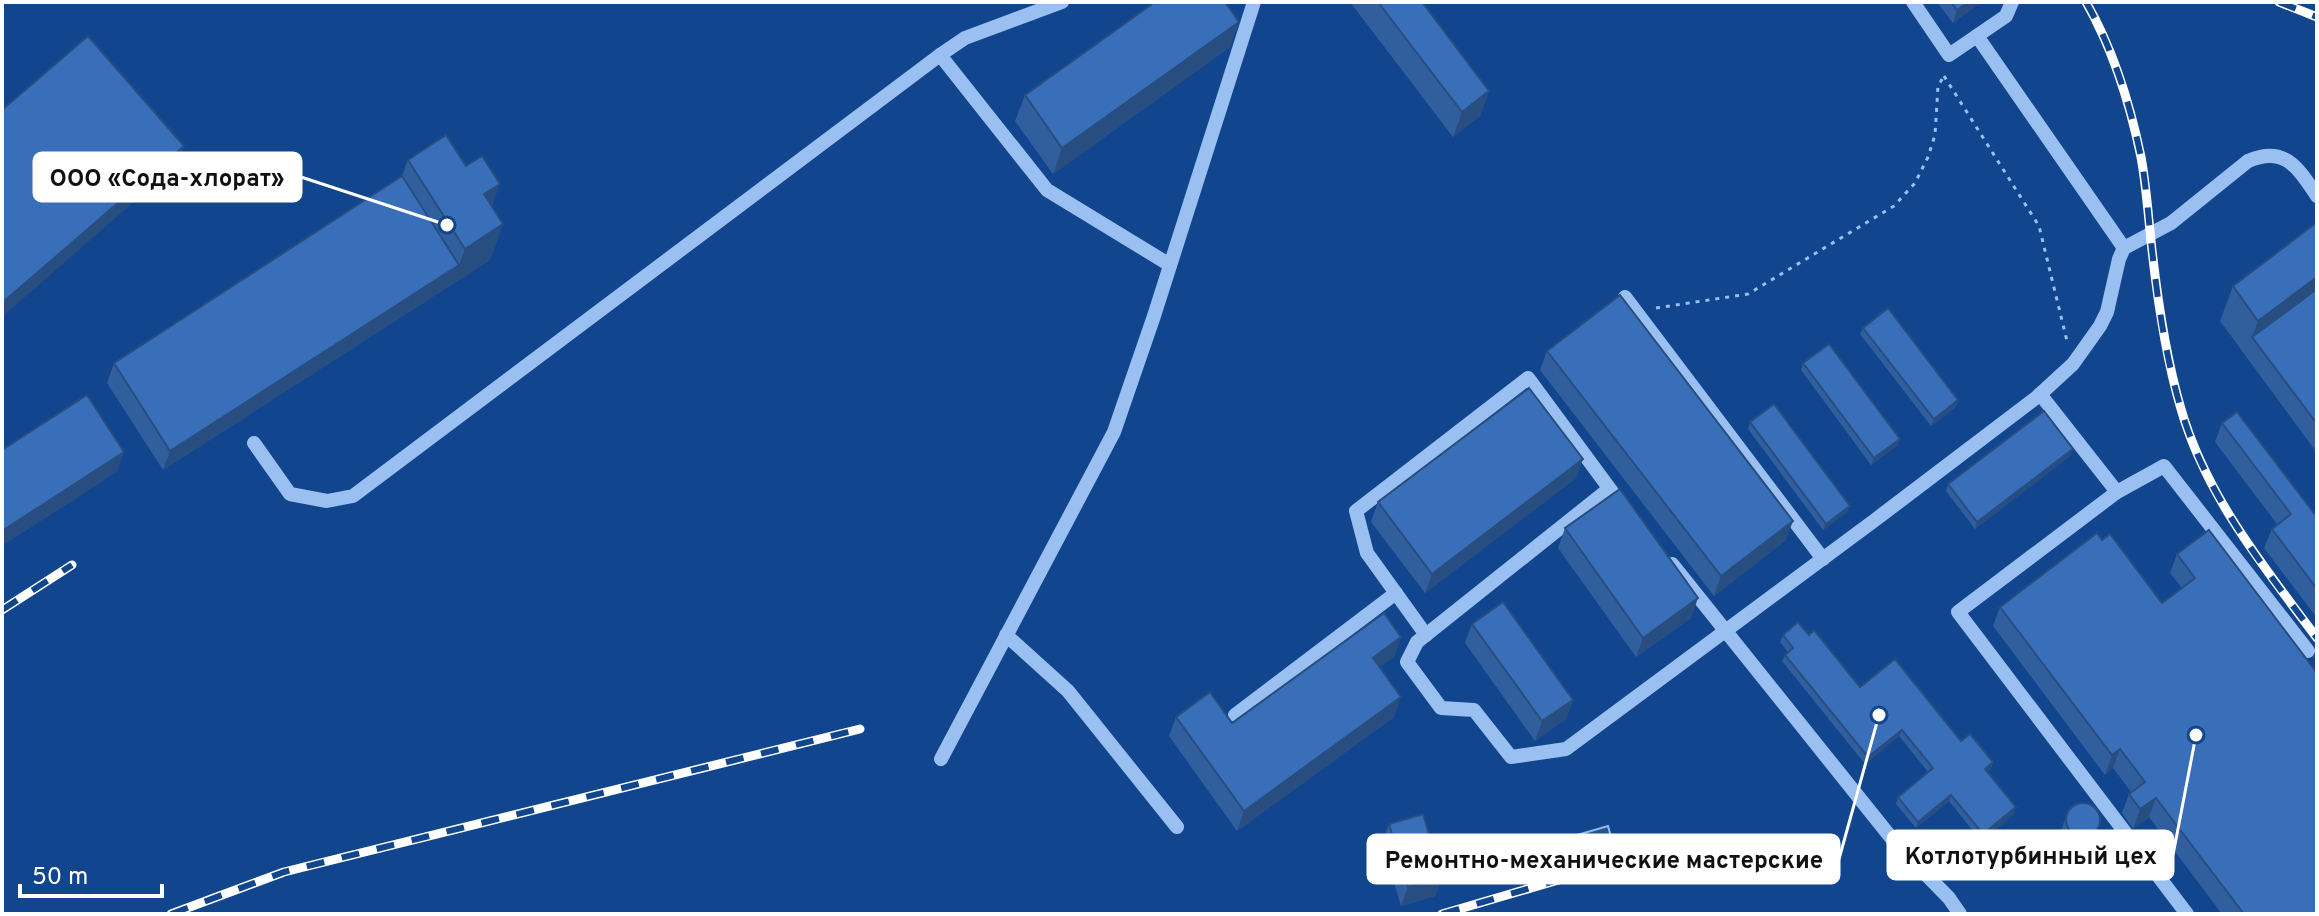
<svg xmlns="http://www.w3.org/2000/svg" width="2319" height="916" viewBox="0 0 2319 916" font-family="Overpass,sans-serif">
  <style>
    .water { fill: #2c5389; stroke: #8bbaf6; stroke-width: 2 }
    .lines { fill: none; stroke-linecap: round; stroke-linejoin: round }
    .path { stroke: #9ac0f2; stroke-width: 3; stroke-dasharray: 4 6; stroke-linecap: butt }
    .minor { stroke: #9ac0f2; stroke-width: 14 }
    .rail-casing { stroke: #fff; stroke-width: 9 }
    .rail { stroke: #11458e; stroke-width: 6; stroke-dasharray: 18; stroke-linecap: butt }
    .wall { fill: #315f9e }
    .shaded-wall { fill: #284e81 }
    .building { fill: #396fb8; stroke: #284e81; stroke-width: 2 }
    .leader { fill: none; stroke: #fff; stroke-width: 3 }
    .callout-dot { fill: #fff; stroke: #11458e; stroke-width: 3 }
    .callout { fill: #fff; stroke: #fff; stroke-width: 3 }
    .callout-label { font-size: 24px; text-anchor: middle; font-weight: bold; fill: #111 }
  </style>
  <rect width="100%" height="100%" fill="#11458e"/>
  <!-- water -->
  <path class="water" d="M1608,826L1616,855L1538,878L1529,849Z"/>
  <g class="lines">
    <!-- path -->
    <g class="path">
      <path d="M1944,76L2039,226L2067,341"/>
      <path d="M1656,308L1748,294L1894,206L1915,183L1928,157L1935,135L1938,86L1944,76"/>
    </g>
    <!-- minor -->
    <g class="minor">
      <path d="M1062,2L965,38L940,55L1047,190L1170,265"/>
      <path d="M1913,2L1949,55L2006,16L2012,2"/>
      <path d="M1977,36L2124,248"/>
      <path d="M1625,297L1823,559"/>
      <path d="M2040,394L2117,492"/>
      <path d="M254,443L290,494L327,501L353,496L940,55"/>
      <path d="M1609,489L1417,642L1407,662L1441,708L1474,710L1511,757L1566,749L1875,520L2037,397L2073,364L2100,326L2107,312L2119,259L2124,248L2171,223L2248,161C2285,145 2298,168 2317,196"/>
      <path d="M1672,564L1897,845L1949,898L1960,914"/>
      <path d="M1006,635L1068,691L1177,827"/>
      <path d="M1426,635L1367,553L1356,511L1528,378L1615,496"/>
      <path d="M1235,715L1396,593"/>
      <path d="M941,759L1114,432L1154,316L1254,2"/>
      <path d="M2187,914L1958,612L2117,492L2164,466L2308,651"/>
    </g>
    <!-- rail casing -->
    <g class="rail-casing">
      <g id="rail">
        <path d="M2086,2C2113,49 2130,104 2141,157C2146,184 2148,213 2151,241C2157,297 2165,355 2181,409C2206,496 2264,567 2317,638"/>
        <path d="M2279,2L2317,17"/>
        <path d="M2,610L72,565"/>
        <path d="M171,914L284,872L860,729"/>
        <path d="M1442,914L1633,858"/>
      </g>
    </g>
    <!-- rail -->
    <use href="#rail" class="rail"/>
  </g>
  <!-- wall -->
  <g class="wall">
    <path d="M1350,2H1422L1489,91L1480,116L1453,137Z"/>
    <path d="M1937,2H1981L1953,23Z"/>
    <path d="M1239,22L1230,47L1053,174L1015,121L1025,95Z"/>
    <path d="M408,160L492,206L503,224L490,260L163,470L107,383L114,363L402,176Z"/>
    <path d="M2317,224V453L2220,321L2233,286Z"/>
    <path d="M1863,328L1958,400L1956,407L1931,426L1860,334Z"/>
    <path d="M1547,351L1786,540L1714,596L1540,370Z"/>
    <path d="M1803,363L1898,445L1871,465L1801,370Z"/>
    <path d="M1750,422L1850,506L1847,512L1823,530L1748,429Z"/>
    <path d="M2222,423L2317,517V618L2264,548L2272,529L2277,524L2215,442Z"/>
    <path d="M2070,456L1975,529L1946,491L1948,484Z"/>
    <path d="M1583,459L1576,478L1425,593L1371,522L1378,502Z"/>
    <path d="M1565,528L1691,618L1636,657L1558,548Z"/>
    <path d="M2209,530L2317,914H2222L2149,817L2133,829L2122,813L2129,794L2131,792L2113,768L2105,775L1993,626L2000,607L2102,540L2162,603L2182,588L2170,573L2177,554Z"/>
    <path d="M1472,624L1573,700L1566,719L1535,741L1465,643Z"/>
    <path d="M1783,635H1809L1860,687L1961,741L1993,762L1991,768L1987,772L2016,807L2014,814L1981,841L1949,801L1916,828L1896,804L1898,797L1928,772L1899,736L1865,764L1782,661L1785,655L1788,652L1780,642Z"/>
    <path d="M1401,637L1394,657L1379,667L1394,717L1237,831L1169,736L1176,717L1232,723Z"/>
    <path d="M2068,810L2101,820L2090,850L2080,857L2068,855L2059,846L2058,840Z"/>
    <path d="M1389,824L1442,877L1435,896L1401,906L1382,843Z"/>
  </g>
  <!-- shaded-wall -->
  <g class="shaded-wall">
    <path d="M1968,2H1981L1953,23L1957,10Z"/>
    <path d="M1239,22L1230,47L1053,174L1062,148Z"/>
    <path d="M1489,91L1480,116L1453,137L1462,112Z"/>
    <path d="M184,146L176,165L2,317V303Z"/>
    <path d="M500,184L487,219L484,194Z"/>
    <path d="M503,224L490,260L163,470L170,451L459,265L465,249Z"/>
    <path d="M2317,277V303L2252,337L2258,321Z"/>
    <path d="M1958,400L1956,407L1931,426L1934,419Z"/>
    <path d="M1900,439L1898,445L1871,465L1874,458Z"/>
    <path d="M2073,449L2070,456L1975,529L1977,522Z"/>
    <path d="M124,452L117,472L2,546V531Z"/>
    <path d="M1583,459L1576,478L1425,593L1432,574Z"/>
    <path d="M1850,506L1847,512L1823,530L1826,524Z"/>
    <path d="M1793,521L1786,540L1714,596L1721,576Z"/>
    <path d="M1698,598L1691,618L1636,657L1643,638Z"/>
    <path d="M1401,637L1394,657L1366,677L1373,658Z"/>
    <path d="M1401,697L1394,717L1237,831L1244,811Z"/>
    <path d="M1573,700L1566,719L1535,741L1542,721Z"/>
    <path d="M1902,730L1899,736L1865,764L1868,757Z"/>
    <path d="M2120,749L2113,768L2105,775L2112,755Z"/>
    <path d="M1993,762L1991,768L1982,775L1985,769Z"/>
    <path d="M1951,795L1949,801L1916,828L1918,822Z"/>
    <path d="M2156,798L2149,817L2133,829L2140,809Z"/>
    <path d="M2016,807L2014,814L1981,841L1983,834Z"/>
    <path d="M2097,831L2090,850L2080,857L2068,855L2075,836Z"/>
    <path d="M1442,877L1435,896L1401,906L1408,887Z"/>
  </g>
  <!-- building -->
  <g class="building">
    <path d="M1155,2H1225L1239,22L1062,148L1025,95Z"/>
    <path d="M1378,2H1422L1489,91L1462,112Z"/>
    <path d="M1951,2H1968L1957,10Z"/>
    <path d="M88,36L184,146L2,303V110Z"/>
    <path d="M446,135L466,166L482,156L500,184L484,194L503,224L465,249L408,160Z"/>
    <path d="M402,176L459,265L170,451L114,363Z"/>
    <path d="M2316,223L2317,277L2258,321L2233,286Z"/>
    <path d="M2317,289V424L2252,337Z"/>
    <path d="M1620,295L1793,521L1721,576L1547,351Z"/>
    <path d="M1888,308L1958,400L1934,419L1863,328Z"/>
    <path d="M1829,344L1900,439L1874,458L1803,363Z"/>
    <path d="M1529,388L1583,459L1432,574L1378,502Z"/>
    <path d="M87,395L124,452L2,531V450Z"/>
    <path d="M1774,404L1850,506L1826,524L1750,422Z"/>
    <path d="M2044,411L2073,449L1977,522L1948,484Z"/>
    <path d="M2237,412L2317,517V589L2272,529L2291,514L2222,423Z"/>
    <path d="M1620,489L1698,598L1643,638L1565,528Z"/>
    <path d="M2209,530L2317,673V914H2244L2156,798L2140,809L2129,794L2145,782L2120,749L2112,755L2000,607L2097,533L2102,540L2110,534L2162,603L2195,578L2177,554Z"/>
    <path d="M1503,602L1573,700L1542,721L1472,624Z"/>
    <path d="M1384,613L1401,637L1373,658L1401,697L1244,811L1176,717L1210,692L1232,723Z"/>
    <path d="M1798,622L1809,635L1814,630L1860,687L1895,659L1961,741L1970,734L1993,762L1985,769L2016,807L1983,834L1951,795L1918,822L1898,797L1933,768L1902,730L1868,757L1785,655L1793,648L1783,635Z"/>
    <circle cx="2083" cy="820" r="17"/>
    <path d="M1423,814L1442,877L1408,887L1389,824Z"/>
  </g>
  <!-- callouts -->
  <path class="leader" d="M447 225L301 177M2196 735L2173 855M1879 715L1839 859"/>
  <g class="callout-dot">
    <circle cx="447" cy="225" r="8"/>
    <circle cx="2196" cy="735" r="8"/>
    <circle cx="1879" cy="715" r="8"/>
  </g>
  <g class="callout">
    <rect x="34" y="153" width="267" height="48" rx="8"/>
    <rect x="1888" y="831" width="285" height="48" rx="8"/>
    <rect x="1368" y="835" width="471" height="48" rx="8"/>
  </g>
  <g class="callout-label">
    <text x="167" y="186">ООО «Сода-хлорат»</text>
    <text x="2031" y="864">Котлотурбинный цех</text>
    <text x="1604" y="868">Ремонтно-механические мастерские</text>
  </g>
  <!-- border -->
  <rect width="2319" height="916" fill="none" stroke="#ffffff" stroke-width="8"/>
  <!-- scale -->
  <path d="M20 884v12h142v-12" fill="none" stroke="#ffffff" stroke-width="4"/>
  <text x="32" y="884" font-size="24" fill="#ffffff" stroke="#11458e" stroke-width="6" paint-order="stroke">50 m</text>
</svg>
